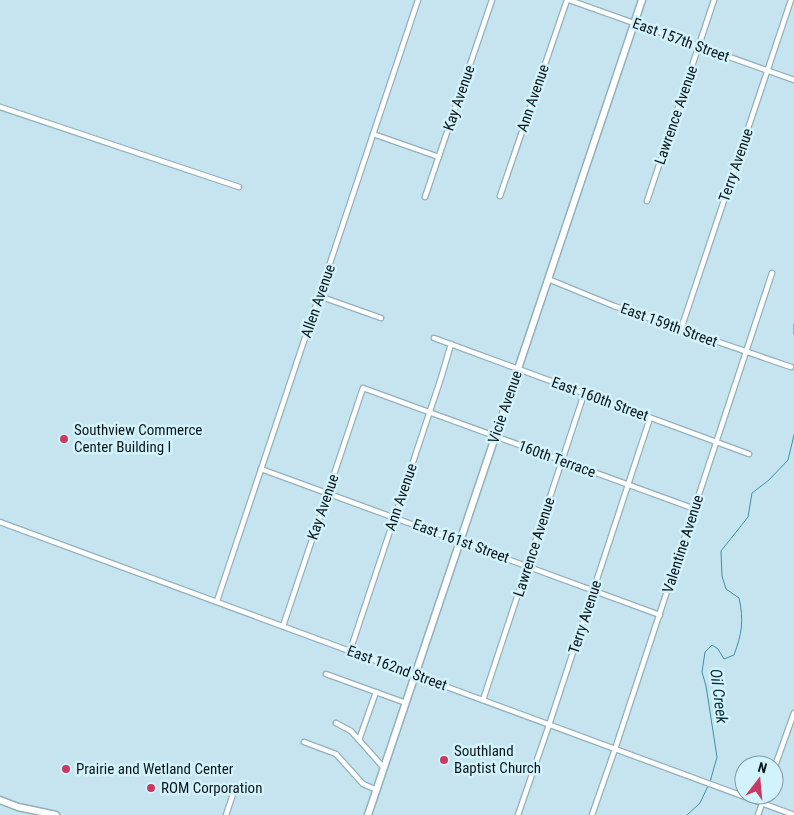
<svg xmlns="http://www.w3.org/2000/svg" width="794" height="815" viewBox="0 0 794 815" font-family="'Roboto Condensed',sans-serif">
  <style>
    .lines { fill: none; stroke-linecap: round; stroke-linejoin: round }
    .stream { stroke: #3b91a9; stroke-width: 1 }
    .street-casing { stroke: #92b0ba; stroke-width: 7 }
    .secondary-casing { stroke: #92b0ba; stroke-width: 9 }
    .street { stroke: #fff; stroke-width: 4.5 }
    .secondary { stroke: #fff; stroke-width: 6 }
    .poi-dot { fill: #c93a60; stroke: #d2f2fc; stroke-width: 2 }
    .labels { text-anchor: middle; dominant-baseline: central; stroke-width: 5; stroke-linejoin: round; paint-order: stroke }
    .street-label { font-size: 15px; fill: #0b161a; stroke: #d2f2fc }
    .poi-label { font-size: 15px; fill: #0b161a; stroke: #d2f2fc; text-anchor: start }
    .water-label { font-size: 16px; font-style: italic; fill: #06303a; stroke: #d2f2fc }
  </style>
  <rect width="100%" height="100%" fill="#c5e4ef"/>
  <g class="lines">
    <!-- stream -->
    <g class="stream">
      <path d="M794,324V334"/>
      <path d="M710,782L717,757L706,686L702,672L705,652L712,645L718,649L724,659L734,655C742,633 744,621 739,598L726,589L722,576L721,551L748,517L752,493L769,480L788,460L794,435"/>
      <path d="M687,815L700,803L708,786"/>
    </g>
    <!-- street casing -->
    <g class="street-casing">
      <g id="street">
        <path d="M569,0L794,80"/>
        <path d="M0,107L239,187"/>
        <path d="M373,134L439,157"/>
        <path d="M500,196L567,0"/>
        <path d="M425,197L492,0"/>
        <path d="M647,201L714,0"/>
        <path d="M548,279L614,306L791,367"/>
        <path d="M319,296L381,318"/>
        <path d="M681,329L791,0"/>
        <path d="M434,338L749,454"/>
        <path d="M261,469L660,615"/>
        <path d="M0,522L794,815"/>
        <path d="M217,601L418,0"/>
        <path d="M283,626L363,388L695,509"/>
        <path d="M350,651L441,378L451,344"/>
        <path d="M326,674L406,703"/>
        <path d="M483,700L584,394"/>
        <path d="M336,723L351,731L384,768"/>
        <path d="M359,740L376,692"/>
        <path d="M304,742L336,754L363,784L377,790"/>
        <path d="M774,769L794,713"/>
        <path d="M226,815L233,794"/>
        <path d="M518,815L549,725L650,418"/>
        <path d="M592,815L615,749L772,273"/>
        <path d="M758,815L765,795"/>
      </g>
    </g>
    <!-- secondary casing -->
    <g class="secondary-casing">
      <g id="secondary">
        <path d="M0,800L18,807L56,815"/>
        <path d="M368,815L642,0"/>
      </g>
    </g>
    <!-- street -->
    <use href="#street" class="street"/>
    <!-- secondary -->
    <use href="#secondary" class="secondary"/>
  </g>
  <!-- markers -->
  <g class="poi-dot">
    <circle cx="64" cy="439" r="5"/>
    <circle cx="444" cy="760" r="5"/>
    <circle cx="66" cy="769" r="5"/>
    <circle cx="151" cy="788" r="5"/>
  </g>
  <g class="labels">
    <!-- street labels -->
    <g class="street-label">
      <text transform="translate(681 40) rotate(20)">East 157th Street</text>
      <text transform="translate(459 98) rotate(-71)">Kay Avenue</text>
      <text transform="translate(533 98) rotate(-71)">Ann Avenue</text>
      <text transform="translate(676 115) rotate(-71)">Lawrence Avenue</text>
      <text transform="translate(736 165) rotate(-71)">Terry Avenue</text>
      <text transform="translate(318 301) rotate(-71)">Allen Avenue</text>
      <text transform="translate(669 325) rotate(20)">East 159th Street</text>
      <text transform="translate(600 399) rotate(20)">East 160th Street</text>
      <text transform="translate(505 407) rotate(-71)">Vicie Avenue</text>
      <text transform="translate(557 459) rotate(20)">160th Terrace</text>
      <text transform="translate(401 497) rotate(-71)">Ann Avenue</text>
      <text transform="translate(323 507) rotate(-71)">Kay Avenue</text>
      <text transform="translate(461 541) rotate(20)">East 161st Street</text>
      <text transform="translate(683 544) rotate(-72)">Valentine Avenue</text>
      <text transform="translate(534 547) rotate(-72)">Lawrence Avenue</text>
      <text transform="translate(585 617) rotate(-72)">Terry Avenue</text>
      <text transform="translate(397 668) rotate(20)">East 162nd Street</text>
    </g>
    <!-- poi labels -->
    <g class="poi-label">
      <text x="74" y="430">Southview Commerce<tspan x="74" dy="17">Center Building I</tspan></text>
      <text x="454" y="751">Southland<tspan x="454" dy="17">Baptist Church</tspan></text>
      <text x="76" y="769">Prairie and Wetland Center</text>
      <text x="161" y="788">ROM Corporation</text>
    </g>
    <!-- water labels -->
    <g class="water-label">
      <text transform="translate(719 696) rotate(83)">Oil Creek</text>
    </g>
  </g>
  <!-- north arrow -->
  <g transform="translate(759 780) rotate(16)"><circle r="24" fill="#d2f2fc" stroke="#829aa2"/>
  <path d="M0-4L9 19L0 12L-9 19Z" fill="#c93a60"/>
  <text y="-8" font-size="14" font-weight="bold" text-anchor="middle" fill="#0b161a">N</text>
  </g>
</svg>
